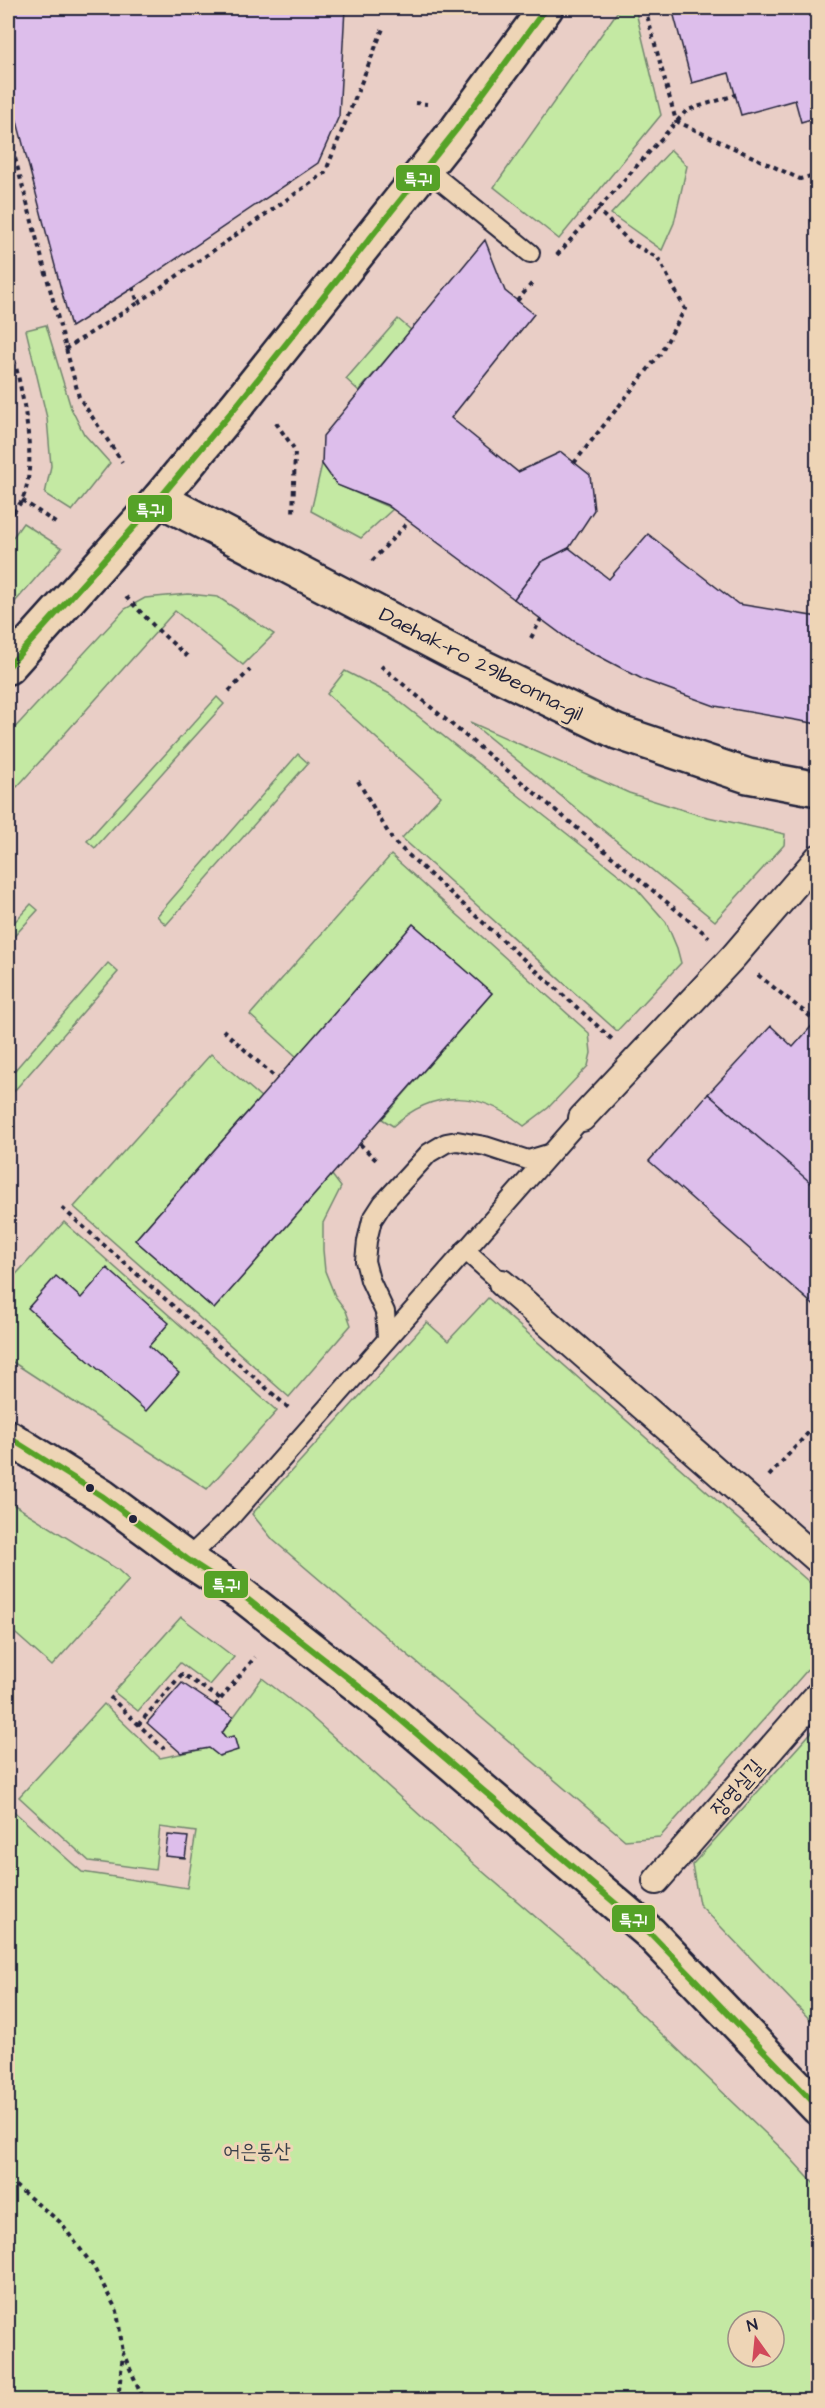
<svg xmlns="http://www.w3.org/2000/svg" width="825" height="2408" viewBox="0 0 825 2408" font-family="'Architects Daughter','Poor Story',sans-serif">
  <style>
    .built { fill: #e9cec6; fill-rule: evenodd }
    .green { fill: #c4e9a3; stroke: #73866f; stroke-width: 1.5; fill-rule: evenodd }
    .building { fill: #ddbeeb; stroke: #22223b; stroke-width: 1.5 }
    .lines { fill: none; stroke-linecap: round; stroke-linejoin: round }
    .service-casing { stroke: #22223b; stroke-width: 22 }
    .pedestrian-casing { stroke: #22223b; stroke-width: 30 }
    .minor-casing { stroke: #22223b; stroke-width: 38 }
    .path { stroke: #22223b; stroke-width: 4; stroke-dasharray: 4.5 4.5; stroke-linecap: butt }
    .service { stroke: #eed5b6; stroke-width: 18 }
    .pedestrian { stroke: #eed5b6; stroke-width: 26 }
    .minor { stroke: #eed5b6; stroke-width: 33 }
    .bus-1-casing { stroke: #eed5b6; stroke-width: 10 }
    .bus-1 { stroke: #55a227; stroke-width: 6 }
    .bus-dot { fill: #22223b; stroke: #eed5b6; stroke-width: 2 }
    .labels { text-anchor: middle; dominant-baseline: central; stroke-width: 6; stroke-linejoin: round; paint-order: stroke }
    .street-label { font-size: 21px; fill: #22223b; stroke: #eed5b6 }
    .park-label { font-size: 21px; fill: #3a404b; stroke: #eed5b6 }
    .line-badge { stroke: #eed5b6; stroke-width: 2 }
    .badge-label { font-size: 16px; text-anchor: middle; font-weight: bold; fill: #fff }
  </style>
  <rect width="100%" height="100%" fill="#eed5b6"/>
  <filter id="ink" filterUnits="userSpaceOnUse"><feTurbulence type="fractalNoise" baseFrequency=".0167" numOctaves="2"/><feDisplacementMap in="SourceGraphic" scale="12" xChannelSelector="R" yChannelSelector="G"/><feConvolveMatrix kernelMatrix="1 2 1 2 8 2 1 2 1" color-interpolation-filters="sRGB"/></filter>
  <g filter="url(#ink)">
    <!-- built -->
    <path class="built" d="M8,8H817V2400H8ZM738,2321H774V2357H738Z"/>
    <!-- green -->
    <g class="green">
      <path d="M620,8H635L661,115L559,239L494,187Z"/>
      <path d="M671,150L687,166L674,223L662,250L611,214Z"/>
      <path d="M398,319L411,330L359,391L346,379Z"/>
      <path d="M46,325L71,408L84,434L110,463L72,511L45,494L51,466L47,418L26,330Z"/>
      <path d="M322,464L340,486L393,509L361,538L311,511Z"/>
      <path d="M23,523L62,548L8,610V544Z"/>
      <path d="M188,594L218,597L274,634L243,665L175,611L17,787L8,778V735L125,609L145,598Z"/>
      <path d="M345,671L390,694L637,889L666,922L677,948L681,963L617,1031L402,838L441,796L327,694Z"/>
      <path d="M217,697L224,704L95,848L87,841Z"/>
      <path d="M470,722L629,793L699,815L785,834L784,845L715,921Z"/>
      <path d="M298,754L308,763L166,925L157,916Z"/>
      <path d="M391,855L589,1033L591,1053L588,1066L548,1108L524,1126C481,1091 435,1088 393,1126L382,1119L492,993L413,924L297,1057L250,1015Z"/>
      <path d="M31,904L38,910L8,943V929Z"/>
      <path d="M108,963L118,972L8,1098V1078Z"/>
      <path d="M211,1054L261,1097L135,1240L214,1309L332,1175L341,1187L323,1223V1250L325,1271L335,1296L346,1311L351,1325L289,1397L74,1207Z"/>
      <path d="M64,1222L277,1411L207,1489L8,1359V1283Z"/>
      <path d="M488,1298L817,1589V1659L660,1837L625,1840L273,1540L252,1514L427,1322L448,1341Z"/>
      <path d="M8,1501L117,1569L129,1580L52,1666L8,1627Z"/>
      <path d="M181,1617L234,1657L210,1685L180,1663L138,1711L114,1692Z"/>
      <path d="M262,1678L307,1713L475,1865L573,1949L783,2150L817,2187V2400H8V1810L10,1808L82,1872L187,1888L196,1832L160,1827L155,1870L89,1861L19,1797L104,1704L160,1758L209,1748L219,1756L237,1750L234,1736L226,1738L222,1733ZM738,2321H774V2357H738Z"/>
      <path d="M817,1726V2027L699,1904L692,1865Z"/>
    </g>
    <!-- building -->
    <g class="building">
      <path d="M8,8H345L339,116L318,163L133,288L71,327L8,87Z"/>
      <path d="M672,8H818V117L801,122L795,100L741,115L729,73L692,83Z"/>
      <path d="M485,240L505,291L534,314L451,418L518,472L561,452L590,475L594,510L569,548L541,562L514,599L387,505L337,485L322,464L323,436Z"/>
      <path d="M648,534L738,604L818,617V724L715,706L644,680L572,642L514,599L541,562L569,548L609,579Z"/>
      <path d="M413,924L492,993L214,1309L135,1240Z"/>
      <path d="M818,1019V1191L708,1094L771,1026L793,1047Z"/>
      <path d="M708,1094L818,1189V1309L649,1161Z"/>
      <path d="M107,1268L169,1323L149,1346L179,1373L146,1411L28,1308L56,1276L81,1298Z"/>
      <path d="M182,1683L233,1717L222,1733L226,1738L234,1736L238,1750L219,1756L209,1748L181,1753L147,1723Z"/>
      <path d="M168,1835L188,1837L185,1858L165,1856Z"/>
    </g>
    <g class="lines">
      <!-- service casing -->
      <g class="service-casing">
        <g id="service">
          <path d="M425,168L530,253"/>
          <path d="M465,1250L502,1283"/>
          <path d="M387,1337L385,1312L370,1280L365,1261L367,1241L372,1220L383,1203L429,1153L446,1143L457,1141L485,1146L528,1160L548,1154"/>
          <path d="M187,1559L230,1518L582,1118"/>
        </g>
      </g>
      <!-- pedestrian casing -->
      <g class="pedestrian-casing">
        <g id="pedestrian">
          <path d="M582,1118L734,956L818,858"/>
          <path d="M502,1283L818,1560"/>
          <path d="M656,1881L818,1695"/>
        </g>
      </g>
      <!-- minor casing -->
      <g class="minor-casing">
        <g id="minor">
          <path d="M159,499L462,657L617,732L748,776L818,789"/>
          <path d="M8,667L159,499L238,404L457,129L546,8"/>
          <path d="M8,1437L102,1496L187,1559L241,1594L389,1710L650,1933L818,2108"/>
        </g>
      </g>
      <!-- path -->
      <g class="path">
        <path d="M645,8L676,121L800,179L818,174"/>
        <path d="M415,103L427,104"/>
        <path d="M8,132L79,397L122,462"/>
        <path d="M557,255L687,110L736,95"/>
        <path d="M517,301L534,281"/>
        <path d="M138,303L325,173L384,26"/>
        <path d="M8,334C18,375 42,463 21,502C17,508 12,514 8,520"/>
        <path d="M65,349L138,303L133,288"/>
        <path d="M276,423L295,450L293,516"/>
        <path d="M574,463L660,354L685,309L658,258L631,243L597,209"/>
        <path d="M22,500L57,524"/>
        <path d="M372,561L409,521"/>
        <path d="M126,597L158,630L189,658"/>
        <path d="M531,638L541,619"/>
        <path d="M381,666L709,937"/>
        <path d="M229,691L250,670"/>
        <path d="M358,781L393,841L613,1040"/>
        <path d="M758,975L816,1021"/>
        <path d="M223,1030L277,1079"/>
        <path d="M360,1144L376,1160"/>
        <path d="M62,1208L290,1409"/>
        <path d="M8,1269L11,1265"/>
        <path d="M769,1476L818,1422"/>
        <path d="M110,1697L164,1749"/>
        <path d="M215,1706L255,1657"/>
        <path d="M138,1725L182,1674L221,1699"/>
        <path d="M8,2180L60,2222L93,2266L117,2311L123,2353"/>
        <path d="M118,2400L123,2353L144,2400"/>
      </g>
      <!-- service -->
      <use href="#service" class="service"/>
      <!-- pedestrian -->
      <use href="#pedestrian" class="pedestrian"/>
      <!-- minor -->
      <use href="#minor" class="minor"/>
      <!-- bus-1 casing -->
      <g class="bus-1-casing">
        <g id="bus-1">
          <path d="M8,667L159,499L238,404L457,129L546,8"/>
          <path d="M8,1437L102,1496L187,1559L241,1594L389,1710L650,1933L818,2107"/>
        </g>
      </g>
      <!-- bus-1 -->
      <use href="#bus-1" class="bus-1"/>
    </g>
  </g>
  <!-- markers -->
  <g class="bus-dot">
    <circle cx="90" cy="1488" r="5"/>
    <circle cx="133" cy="1519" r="5"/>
  </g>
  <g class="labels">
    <!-- street labels -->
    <g class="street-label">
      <text transform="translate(481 664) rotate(27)">Daehak-ro 291beonna-gil</text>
      <text transform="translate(737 1788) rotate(-49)">장영실길</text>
    </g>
    <!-- park labels -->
    <g class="park-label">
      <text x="257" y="2151">어은동산</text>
    </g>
  </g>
  <g class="line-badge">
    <rect x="395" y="164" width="46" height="28" rx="6" fill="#55a227"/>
    <rect x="127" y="494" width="46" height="29" rx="6" fill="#55a227"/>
    <rect x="203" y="1570" width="46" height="29" rx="6" fill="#55a227"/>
    <rect x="611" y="1904" width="45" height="29" rx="6" fill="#55a227"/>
  </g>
  <g class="badge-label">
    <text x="418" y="184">특구1</text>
    <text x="150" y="515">특구1</text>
    <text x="226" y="1590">특구1</text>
    <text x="633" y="1925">특구1</text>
  </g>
  <!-- margin -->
  <rect width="825" height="2408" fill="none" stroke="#eed5b6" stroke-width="30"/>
  <rect x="15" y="15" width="795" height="2378" fill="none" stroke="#22223b" stroke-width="2" filter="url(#ink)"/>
  <!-- north arrow -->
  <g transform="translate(756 2339) rotate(345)"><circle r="28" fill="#eed5b6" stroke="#9c8d85" stroke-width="1.5"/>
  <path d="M0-4.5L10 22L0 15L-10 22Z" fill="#d1495b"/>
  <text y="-9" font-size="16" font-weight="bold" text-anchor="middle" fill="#22223b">N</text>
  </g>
</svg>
